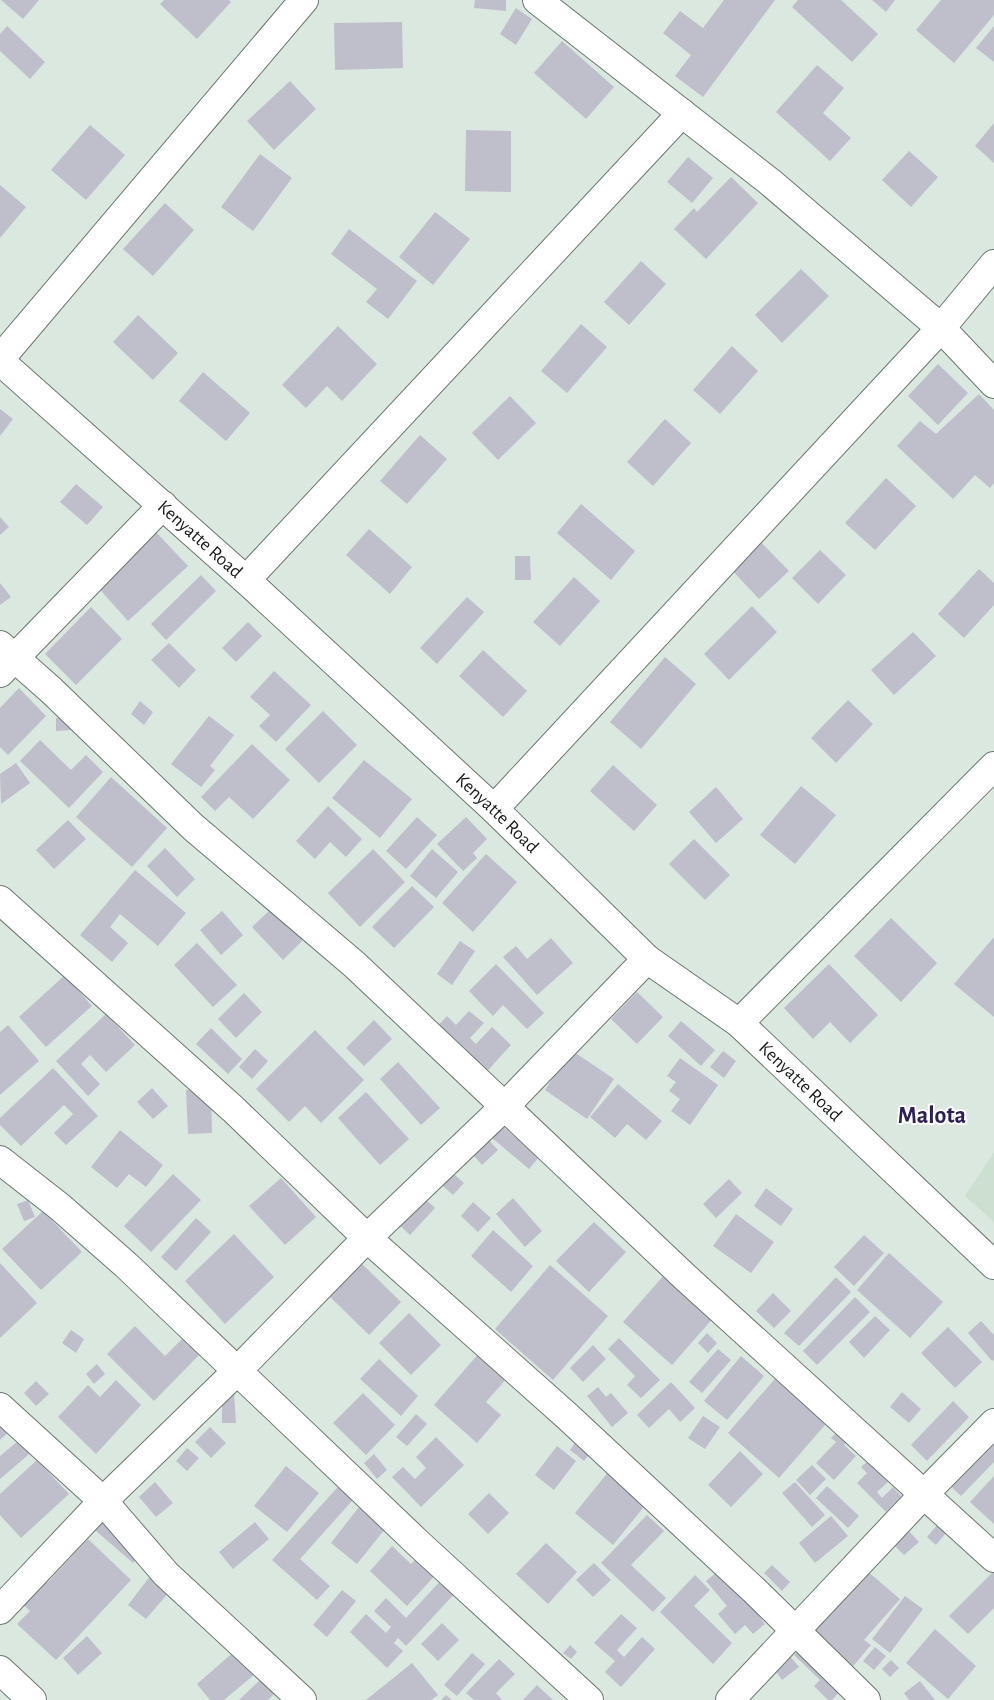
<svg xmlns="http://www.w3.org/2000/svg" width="994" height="1700" viewBox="0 0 994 1700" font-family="'Alegreya Sans',sans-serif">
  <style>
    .built { fill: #ccdfd1 }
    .building { fill: #bfbfcc }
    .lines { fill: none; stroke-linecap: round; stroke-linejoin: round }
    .minor-casing { stroke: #6b776e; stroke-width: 30 }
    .minor { stroke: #fff; stroke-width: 28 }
    .labels { text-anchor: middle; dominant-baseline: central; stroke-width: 4; stroke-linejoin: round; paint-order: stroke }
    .street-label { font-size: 19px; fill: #171b18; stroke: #fff }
    .district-label { font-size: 24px; font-weight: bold; fill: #2b205a; stroke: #fff }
  </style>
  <rect width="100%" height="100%" fill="#dbe8df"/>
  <!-- built -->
  <path class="built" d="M994,1152V1222L965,1196Z"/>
  <!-- building -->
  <g class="building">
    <path d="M1,0H39L23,19Z"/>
    <path d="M164,0H229L231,2L197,39L160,4Z"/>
    <path d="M475,0H506V11L474,8Z"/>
    <path d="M724,0H775L703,97L675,76L691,55L663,33L680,11L703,28Z"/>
    <path d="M798,0H841L878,34L852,62L792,7Z"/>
    <path d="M872,0H895L886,12Z"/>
    <path d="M941,0H994V15L954,63L916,30Z"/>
    <path d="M516,8L532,19L516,45L500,34Z"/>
    <path d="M402,22L403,68L335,70L334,23Z"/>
    <path d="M7,26L45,62L30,79L0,51V34Z"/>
    <path d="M994,26V62L976,48Z"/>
    <path d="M562,41L614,87L586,119L534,73Z"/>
    <path d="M817,65L844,88L823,113L851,138L830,161L776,112Z"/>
    <path d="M290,81L316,109L274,150L247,121Z"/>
    <path d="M994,123V163L975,146Z"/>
    <path d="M90,125L125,155L86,200L51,170Z"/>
    <path d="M466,130L511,131V192L465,191Z"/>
    <path d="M909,151L938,177L911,207L882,180Z"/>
    <path d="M260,154L292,178L253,231L221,207Z"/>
    <path d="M688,157L713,178L692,203L667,182Z"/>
    <path d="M731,177L758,203L706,259L674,229L694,208L697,212Z"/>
    <path d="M0,185L26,207L0,238Z"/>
    <path d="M165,203L194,230L153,276L123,249Z"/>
    <path d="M435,212L470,239L433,285L399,257Z"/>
    <path d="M349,229L417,281L388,319L366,302L377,289L331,254Z"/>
    <path d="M641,261L666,284L629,325L604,302Z"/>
    <path d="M801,269L829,296L782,343L755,315Z"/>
    <path d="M138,315L178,353L153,380L113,342Z"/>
    <path d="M581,324L607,347L567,393L541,371Z"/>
    <path d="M338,326L377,364L342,401L327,386L306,408L282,385Z"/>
    <path d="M732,346L758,371L720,414L693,390Z"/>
    <path d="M938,364L968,393L938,425L908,396Z"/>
    <path d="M203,372L250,413L226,441L179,401Z"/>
    <path d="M979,394L994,410V483L990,488L975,475L953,499L897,446L920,421L936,434Z"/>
    <path d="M510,396L536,423L498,460L472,433Z"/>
    <path d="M0,409L13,419L0,436Z"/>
    <path d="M665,419L691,443L653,486L627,462Z"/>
    <path d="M420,435L447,459L407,504L380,481Z"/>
    <path d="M886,478L916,506L875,550L845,523Z"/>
    <path d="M76,484L103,507L87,525L60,502Z"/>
    <path d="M581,504L635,551L611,580L557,533Z"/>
    <path d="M0,517L9,527L0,535Z"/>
    <path d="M369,529L412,567L390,594L346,555Z"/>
    <path d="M154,530L188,566L128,621L95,584Z"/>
    <path d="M756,537L789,571L759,599L727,565Z"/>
    <path d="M820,550L846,575L818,604L792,578Z"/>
    <path d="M515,556H530L531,580H515Z"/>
    <path d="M979,569L994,583V605L964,638L938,614Z"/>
    <path d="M201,575L216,591L166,640L151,624Z"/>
    <path d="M574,577L600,601L560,646L533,622Z"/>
    <path d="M0,583L11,597L0,605Z"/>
    <path d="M467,597L484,612L437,664L420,648Z"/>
    <path d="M752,606L777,632L729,680L704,654Z"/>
    <path d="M91,607L122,639L76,685L45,654Z"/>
    <path d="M248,622L262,636L236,662L222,648Z"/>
    <path d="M913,632L936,656L894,695L871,670Z"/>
    <path d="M169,643L196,670L179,688L151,660Z"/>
    <path d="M483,650L527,691L503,717L459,676Z"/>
    <path d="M665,657L696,684L641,749L610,722Z"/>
    <path d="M274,671L311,705L276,742L259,726L270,715L250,697Z"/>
    <path d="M19,688L46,716L8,755L0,747V708Z"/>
    <path d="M848,700L873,724L836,763L811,738Z"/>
    <path d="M140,701L153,712L144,725L131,714Z"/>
    <path d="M323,711L357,745L319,783L285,749Z"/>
    <path d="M209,716L234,735L210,766L215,770L201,787L171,764Z"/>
    <path d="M72,717V730L56,731V718Z"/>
    <path d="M40,740L71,770L86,755L103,772L69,808L20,761Z"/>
    <path d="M252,744L290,780L253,819L229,797L215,811L201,797Z"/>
    <path d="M364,760L412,799L380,838L332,798Z"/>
    <path d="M16,763L30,783L1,804L0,774Z"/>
    <path d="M613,765L657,805L634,831L590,791Z"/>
    <path d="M111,777L167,828L132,867L76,817Z"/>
    <path d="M801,786L836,815L795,864L760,835Z"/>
    <path d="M716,787L743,819L716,843L689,812Z"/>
    <path d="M328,806L362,839L346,857L330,842L315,859L296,841Z"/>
    <path d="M417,817L437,835L406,869L386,851Z"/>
    <path d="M466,817L487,839L473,853L477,858L463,871L437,844Z"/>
    <path d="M68,820L86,839L54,869L36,850Z"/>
    <path d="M694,839L730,875L705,900L669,864Z"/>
    <path d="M165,848L195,879L177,897L147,866Z"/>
    <path d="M373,849L405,882L360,927L328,893Z"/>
    <path d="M432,849L458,872L436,898L410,876Z"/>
    <path d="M486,854L517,882L473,932L442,903Z"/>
    <path d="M135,870L186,913L158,946L120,914L110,927L128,943L112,962L80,935Z"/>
    <path d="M412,886L434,907L394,948L372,927Z"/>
    <path d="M274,906L305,938L283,960L252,927Z"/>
    <path d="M222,911L243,935L221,955L200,930Z"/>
    <path d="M891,918L937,963L901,1002L854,956Z"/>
    <path d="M994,937V1017L954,984Z"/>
    <path d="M551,938L573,963L537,995L503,957L516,946L527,959Z"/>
    <path d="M460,941L475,951L452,985L437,974Z"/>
    <path d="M197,943L237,985L213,1007L174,965Z"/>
    <path d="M496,964L544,1013L527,1029L503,1005L493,1016L469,991Z"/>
    <path d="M829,964L878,1015L850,1043L830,1022L813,1039L784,1008Z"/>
    <path d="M65,975L92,1006L46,1047L19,1017Z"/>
    <path d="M637,992L663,1017L637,1044L611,1019Z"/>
    <path d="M244,993L262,1012L236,1038L218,1019Z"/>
    <path d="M469,1011L484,1023L470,1038L476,1044L492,1027L511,1045L482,1077L432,1032L447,1016L456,1025Z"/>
    <path d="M106,1014L135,1045L106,1072L90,1055L81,1064L100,1084L88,1096L56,1061Z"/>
    <path d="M374,1020L392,1039L364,1066L346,1048Z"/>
    <path d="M681,1021L715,1050L701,1066L668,1036Z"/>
    <path d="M8,1025L39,1061L0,1095V1032Z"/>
    <path d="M211,1028L242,1059L228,1074L196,1044Z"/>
    <path d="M315,1030L364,1080L321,1123L305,1106L289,1122L256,1089Z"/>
    <path d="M255,1049L268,1061L252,1079L239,1067Z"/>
    <path d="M571,1050L614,1079L587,1119L545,1090Z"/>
    <path d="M723,1051L736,1061L724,1078L710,1067Z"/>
    <path d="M680,1058L718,1085L690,1125L671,1111L680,1099L669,1091L676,1082L667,1076Z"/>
    <path d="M398,1062L440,1108L421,1125L380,1079Z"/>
    <path d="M53,1068L98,1116L66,1145L54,1133L73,1114L64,1105L21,1146L0,1125V1118Z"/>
    <path d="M618,1084L662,1121L646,1140L627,1124L615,1138L590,1117Z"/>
    <path d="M152,1088L168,1106L153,1119L137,1102Z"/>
    <path d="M186,1090H211L212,1133L188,1134Z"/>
    <path d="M366,1092L409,1139L380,1165L338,1118Z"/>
    <path d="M502,1126L539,1157L529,1169L492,1138Z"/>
    <path d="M120,1130L163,1165L146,1187L129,1174L117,1188L91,1167Z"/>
    <path d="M484,1135L498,1150L482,1165L469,1150Z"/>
    <path d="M448,1169L464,1183L453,1195L437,1181Z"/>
    <path d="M173,1174L201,1200L151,1252L124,1226Z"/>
    <path d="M281,1178L316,1217L285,1245L249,1206Z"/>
    <path d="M729,1179L742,1193L716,1218L703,1204Z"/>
    <path d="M766,1188L793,1209L781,1226L754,1206Z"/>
    <path d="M418,1193L435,1208L410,1235L394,1220Z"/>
    <path d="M513,1198L542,1231L525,1247L496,1214Z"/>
    <path d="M28,1200L35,1217L24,1221L17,1204Z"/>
    <path d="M473,1202L491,1218L478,1232L461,1216Z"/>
    <path d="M43,1211L82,1252L41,1290L2,1249Z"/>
    <path d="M736,1214L774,1242L751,1273L713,1246Z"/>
    <path d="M196,1218L211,1232L176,1271L161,1257Z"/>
    <path d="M594,1222L626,1252L589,1292L556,1261Z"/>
    <path d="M493,1230L533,1266L511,1292L471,1256Z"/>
    <path d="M234,1234L274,1277L225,1324L185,1281Z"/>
    <path d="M864,1235L884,1253L854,1286L834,1267Z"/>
    <path d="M889,1253L943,1302L910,1338L857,1290Z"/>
    <path d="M353,1255L401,1302L369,1335L321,1288Z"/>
    <path d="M0,1263L37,1303L0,1338Z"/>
    <path d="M550,1265L608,1316L553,1380L495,1329Z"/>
    <path d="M665,1274L714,1317L672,1365L623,1322Z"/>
    <path d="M836,1277L851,1292L799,1346L784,1333Z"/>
    <path d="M773,1293L791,1311L774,1328L756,1311Z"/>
    <path d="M855,1297L870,1312L817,1365L803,1351Z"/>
    <path d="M409,1313L441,1345L411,1375L379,1343Z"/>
    <path d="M875,1316L890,1330L864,1358L849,1342Z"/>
    <path d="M981,1321L994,1335V1360L992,1361L968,1333Z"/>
    <path d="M135,1326L165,1356L185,1336L201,1353L154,1401L107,1354Z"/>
    <path d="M948,1327L982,1362L955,1388L921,1353Z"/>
    <path d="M71,1330L84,1339L76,1353L62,1343Z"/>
    <path d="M707,1333L717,1343L708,1353L698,1343Z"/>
    <path d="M619,1338L660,1380L641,1398L627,1385L635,1376L608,1349Z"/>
    <path d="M593,1345L606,1359L583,1382L570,1368Z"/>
    <path d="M718,1349L731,1360L702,1393L689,1382Z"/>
    <path d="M480,1352L508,1377L486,1402L501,1415L477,1443L434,1405Z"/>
    <path d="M741,1356L764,1376L727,1420L704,1401Z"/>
    <path d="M379,1359L418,1396L401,1416L360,1379Z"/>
    <path d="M97,1364L105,1374L94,1384L86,1374Z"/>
    <path d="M779,1374L831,1418L779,1478L728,1433Z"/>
    <path d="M116,1380L141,1405L96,1454L58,1417L88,1385L100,1397Z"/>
    <path d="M36,1381L49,1394L36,1406L24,1393Z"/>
    <path d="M671,1382L695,1408L680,1422L669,1409L649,1428L637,1415Z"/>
    <path d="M598,1387L606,1397L611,1393L628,1413L612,1427L587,1396Z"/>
    <path d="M222,1391H234L236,1423H222Z"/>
    <path d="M902,1392L921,1409L909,1423L890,1407Z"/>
    <path d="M363,1393L395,1425L366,1455L333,1423Z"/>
    <path d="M953,1401L969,1417L927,1461L911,1445Z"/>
    <path d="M0,1414L13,1428L0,1440Z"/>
    <path d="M416,1414L427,1424L407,1446L396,1437Z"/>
    <path d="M703,1416L720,1427L705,1449L688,1438Z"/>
    <path d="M843,1425L854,1435L844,1445L856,1456L834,1480L816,1463L836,1442L831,1438Z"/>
    <path d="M210,1427L226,1443L211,1458L195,1442Z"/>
    <path d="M994,1430V1462L961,1496L945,1481Z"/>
    <path d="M23,1437L34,1450L0,1479V1456Z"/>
    <path d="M436,1437L464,1465L421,1507L392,1477L403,1467L415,1479L426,1468L416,1457Z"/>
    <path d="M578,1438L593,1450L584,1461L570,1450Z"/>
    <path d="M557,1446L576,1461L554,1490L535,1475Z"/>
    <path d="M187,1448L199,1458L187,1471L176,1461Z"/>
    <path d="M740,1451L763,1474L731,1507L708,1485Z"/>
    <path d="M374,1454L387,1470L377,1479L364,1463Z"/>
    <path d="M873,1456L889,1472L883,1477L888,1482L877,1492L882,1498L893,1487L901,1496L886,1512L857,1483L867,1473L861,1467Z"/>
    <path d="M37,1460L69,1494L21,1538L0,1515V1494Z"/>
    <path d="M812,1465L826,1479L810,1495L796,1480Z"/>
    <path d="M286,1466L319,1493L287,1532L254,1506Z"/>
    <path d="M609,1471L647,1503L613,1545L575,1513Z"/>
    <path d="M994,1476V1524L970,1502Z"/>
    <path d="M345,1479L360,1492L300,1559L330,1586L317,1600L272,1560Z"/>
    <path d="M155,1482L173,1503L156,1517L139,1497Z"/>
    <path d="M795,1482L825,1515L812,1527L782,1493Z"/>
    <path d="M827,1486L859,1516L848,1528L816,1498Z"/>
    <path d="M489,1493L509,1513L488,1534L468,1514Z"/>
    <path d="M362,1503L389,1524L357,1564L331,1543Z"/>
    <path d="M647,1515L664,1531L631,1565L666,1598L653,1612L601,1563Z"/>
    <path d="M831,1516L848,1536L815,1563L799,1543Z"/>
    <path d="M106,1518L143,1550L133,1563L95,1530Z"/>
    <path d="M941,1520L950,1528L936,1545L927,1537Z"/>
    <path d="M255,1522L269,1539L233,1569L219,1552Z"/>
    <path d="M906,1528L919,1542L904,1555L891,1542Z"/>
    <path d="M88,1539L131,1580L56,1660L17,1624L30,1611L16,1598L39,1575L47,1583Z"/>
    <path d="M546,1543L577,1572L548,1604L516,1574Z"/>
    <path d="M392,1546L411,1564L420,1554L439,1571L407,1606L370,1571Z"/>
    <path d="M594,1563L611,1580L593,1597L576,1580Z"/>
    <path d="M725,1565L763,1611L758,1615L765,1624L753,1634L745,1625L735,1634L718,1614L727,1606L706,1581Z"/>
    <path d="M772,1565L790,1582L782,1591L764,1573Z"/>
    <path d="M866,1570L900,1599L864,1640L871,1645L849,1671L802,1630Z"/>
    <path d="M994,1571V1608L968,1634L949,1616Z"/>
    <path d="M151,1575L170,1591L146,1619L128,1605Z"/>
    <path d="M695,1575L710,1590L694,1606L732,1643L713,1664L660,1612Z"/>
    <path d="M444,1577L458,1590L406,1646L398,1638L394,1643L403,1651L387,1668L350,1632L366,1614L386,1633L391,1627L374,1611L386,1598L406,1618Z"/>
    <path d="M342,1590L356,1601L327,1637L313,1625Z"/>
    <path d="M905,1596L923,1609L890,1653L872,1639Z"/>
    <path d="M621,1614L637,1628L617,1650L624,1657L642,1637L655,1649L621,1687L605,1672L615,1661L594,1643Z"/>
    <path d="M442,1623L459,1640L438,1661L421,1644Z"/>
    <path d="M935,1629L976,1666L948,1699L906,1663Z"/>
    <path d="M87,1636L102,1653L78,1675L63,1658Z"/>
    <path d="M570,1645L577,1652L571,1659L563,1653Z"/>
    <path d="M803,1646L845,1686L832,1700H828L814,1686L820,1680L794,1655Z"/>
    <path d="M875,1647L886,1656L874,1670L863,1661Z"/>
    <path d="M236,1650L255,1674L224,1700H210L197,1684Z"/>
    <path d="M472,1653L485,1664L457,1696L444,1685Z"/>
    <path d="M789,1655L799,1667L782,1680L773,1667Z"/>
    <path d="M499,1659L515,1674L496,1693L502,1700H474L466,1693Z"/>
    <path d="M891,1660L899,1668L890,1677L882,1669Z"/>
    <path d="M412,1663L438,1695L431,1700H366Z"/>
    <path d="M261,1679L275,1693L268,1700H239Z"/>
    <path d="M920,1681L935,1700H909L904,1693Z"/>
    <path d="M537,1685L553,1700H523Z"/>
    <path d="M446,1695L452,1700H441Z"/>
  </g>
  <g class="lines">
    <!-- minor casing -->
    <g class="minor-casing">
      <g id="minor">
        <path d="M537,0L770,182L941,328L994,384"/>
        <path d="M0,359L304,0"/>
        <path id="s1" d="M0,361L246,580L494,809L647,959L739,1023L994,1265"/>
        <path d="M246,580L682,113"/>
        <path d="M0,645L51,690L193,827L355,965L685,1277L994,1558"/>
        <path d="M0,673L163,505"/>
        <path d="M494,809L941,328L994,264"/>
        <path d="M0,900L233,1109L367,1238L567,1416L756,1592L866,1700"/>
        <path d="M739,1023L994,766"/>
        <path d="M0,1160L60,1207L126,1265L420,1545L589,1700"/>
        <path d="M0,1407L103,1501L166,1574L302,1700"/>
        <path d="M0,1610L103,1501L238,1370L367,1238L505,1106L647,959"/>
        <path d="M0,1670L32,1700"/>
        <path d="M730,1700L924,1494L994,1423"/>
      </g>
    </g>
    <!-- minor -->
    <use href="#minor" class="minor"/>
  </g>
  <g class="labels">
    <!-- street labels -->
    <g class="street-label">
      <text stroke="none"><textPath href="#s1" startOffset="268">Kenyatte Road</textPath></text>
      <text stroke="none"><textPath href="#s1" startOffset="672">Kenyatte Road</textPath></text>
      <text stroke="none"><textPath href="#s1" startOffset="1078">Kenyatte Road</textPath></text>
    </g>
    <!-- district labels -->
    <g class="district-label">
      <text x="932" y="1116">Malota</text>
    </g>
  </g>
</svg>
